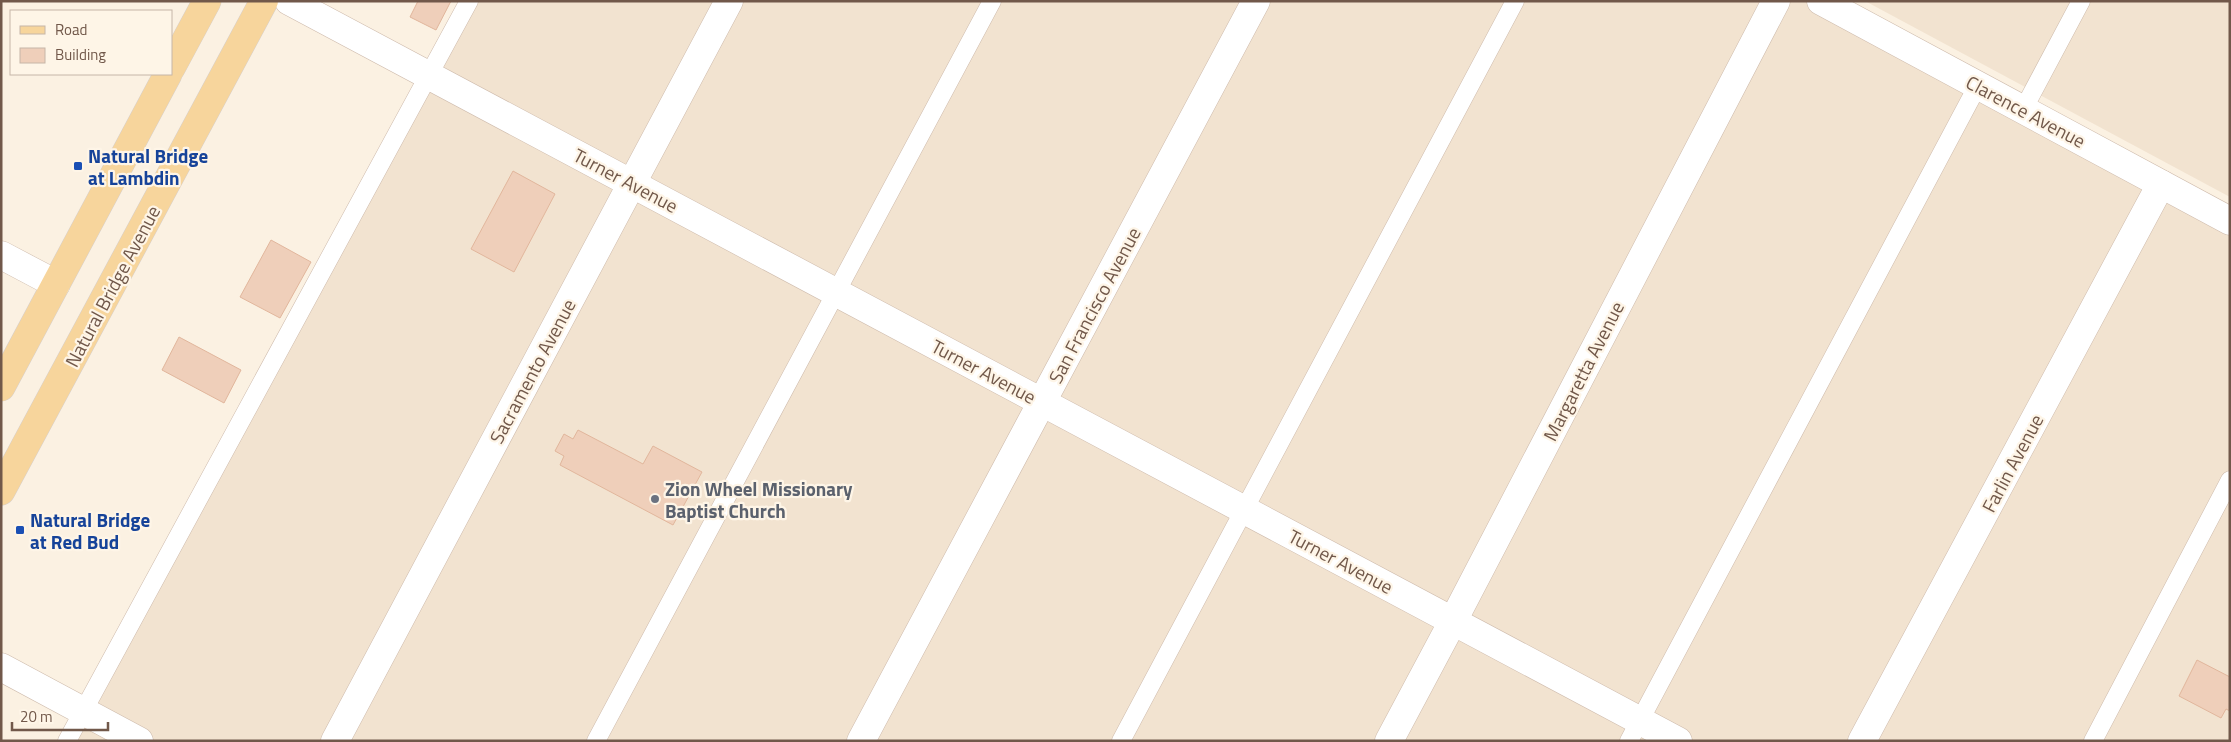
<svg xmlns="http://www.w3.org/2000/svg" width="2231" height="742" viewBox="0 0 2231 742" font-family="'Titillium Web',sans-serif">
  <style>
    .residential { fill: #f2e3d0 }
    .building { fill: #efcfba; stroke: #e1b69c }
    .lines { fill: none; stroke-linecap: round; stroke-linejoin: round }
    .lane-casing { stroke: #cebbac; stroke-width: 19 }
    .street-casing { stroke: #cebbac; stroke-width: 29 }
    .primary-casing { stroke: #d7d0cc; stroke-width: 29 }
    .lane { stroke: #fff; stroke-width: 18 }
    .street { stroke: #fff; stroke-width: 28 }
    .primary { stroke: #f7d59c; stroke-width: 28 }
    .transit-dot { fill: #1a4fb4; stroke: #fef5e7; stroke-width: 2 }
    .worship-dot { fill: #6b7280; stroke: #fef5e7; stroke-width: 2 }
    .labels { text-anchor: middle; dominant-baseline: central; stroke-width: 4.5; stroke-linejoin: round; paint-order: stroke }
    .street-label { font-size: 19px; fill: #71584a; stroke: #fef5e7 }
    .transit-label { font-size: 19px; font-weight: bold; fill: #164399; stroke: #fef5e7; text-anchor: start }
    .worship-label { font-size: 19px; font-weight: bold; fill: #5b616d; stroke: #fef5e7; text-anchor: start }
  </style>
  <rect width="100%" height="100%" fill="#fbf1e2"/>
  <!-- residential -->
  <g class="residential">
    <path d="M469,1H1817L2230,221V741H68Z"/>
    <path d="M1865,1H2230V197Z"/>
  </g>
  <!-- building -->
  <g class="building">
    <path d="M418,1H451L436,30L410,17Z"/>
    <path d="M513,171L555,194L514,272L471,249Z"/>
    <path d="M271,240L311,262L280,318L240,297Z"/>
    <path d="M179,337L241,370L224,403L162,370Z"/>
    <path d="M578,430L643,464L653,446L702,472L673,525L560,465L564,456L555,451L564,434L573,439Z"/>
    <path d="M2197,660L2230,677V711L2226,709L2221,718L2179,696Z"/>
  </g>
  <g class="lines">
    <!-- lane casing -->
    <g class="lane-casing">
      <g id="lane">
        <path d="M2023,110L2081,1"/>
        <path d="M67,741L469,1"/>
        <path d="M596,741L992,1"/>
        <path d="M1121,741L1515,1"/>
        <path d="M1629,741L1978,85"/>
        <path d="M2093,741L2230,480"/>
      </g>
    </g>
    <!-- street casing -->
    <g class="street-casing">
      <g id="street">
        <path d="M289,1L1678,741"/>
        <path d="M1821,1L2230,221"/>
        <path d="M1,255L56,284"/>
        <path d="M1,667L139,741"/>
        <path d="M335,741L729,1"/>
        <path d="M861,741L1256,1"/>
        <path d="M1389,741L1453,621L1776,1"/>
        <path d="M1862,741L2161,184"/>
      </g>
    </g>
    <!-- primary casing -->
    <g class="primary-casing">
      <g id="primary">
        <path d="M171,68L207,1"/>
        <path d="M1,387L168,74"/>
        <path d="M1,491L264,1"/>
      </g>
    </g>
    <!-- lane -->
    <use href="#lane" class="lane"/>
    <!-- street -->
    <use href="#street" class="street"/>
    <!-- primary -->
    <use href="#primary" class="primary"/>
  </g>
  <!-- markers -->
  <g class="transit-dot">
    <rect x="73" y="161" width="10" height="10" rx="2.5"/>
    <rect x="15" y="525" width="10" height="10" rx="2.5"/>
  </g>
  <circle class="worship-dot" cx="655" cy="499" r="5"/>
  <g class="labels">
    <!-- street labels -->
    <g class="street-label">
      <text transform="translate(2026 111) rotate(28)">Clarence Avenue</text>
      <text transform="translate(626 180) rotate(28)">Turner Avenue</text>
      <text transform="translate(112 286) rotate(-62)">Natural Bridge Avenue</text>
      <text transform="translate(1094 305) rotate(-62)">San Francisco Avenue</text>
      <text transform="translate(532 371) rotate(-62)">Sacramento Avenue</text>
      <text transform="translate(984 371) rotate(28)">Turner Avenue</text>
      <text transform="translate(1583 371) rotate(-63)">Margaretta Avenue</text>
      <text transform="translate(2012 463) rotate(-62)">Farlin Avenue</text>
      <text transform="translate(1341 561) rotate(28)">Turner Avenue</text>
    </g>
    <!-- transit labels -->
    <g class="transit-label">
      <text x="88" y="155">Natural Bridge<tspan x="88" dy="22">at Lambdin</tspan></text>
      <text x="30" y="519">Natural Bridge<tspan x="30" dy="22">at Red Bud</tspan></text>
    </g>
    <!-- worship labels -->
    <g class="worship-label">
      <text x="665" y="488">Zion Wheel Missionary<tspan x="665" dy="22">Baptist Church</tspan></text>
    </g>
  </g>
  <!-- border -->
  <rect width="2231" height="742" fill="none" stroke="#71584a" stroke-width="5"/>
  <!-- legend -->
  <rect x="10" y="10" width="162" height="65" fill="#fef5e7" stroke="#c6b6a8"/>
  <rect x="20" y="26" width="25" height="8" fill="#f7d59c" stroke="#c6b6a8"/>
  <text x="55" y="35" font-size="15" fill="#71584a">Road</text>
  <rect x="20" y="48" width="25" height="15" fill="#efcfba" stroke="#c6b6a8"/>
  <text x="55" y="60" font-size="15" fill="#71584a">Building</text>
  <!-- scale -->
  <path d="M12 722v8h96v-8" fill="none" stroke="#71584a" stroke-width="2.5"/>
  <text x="20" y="722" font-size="15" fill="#71584a" stroke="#fef5e7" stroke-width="4" paint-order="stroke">20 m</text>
</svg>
